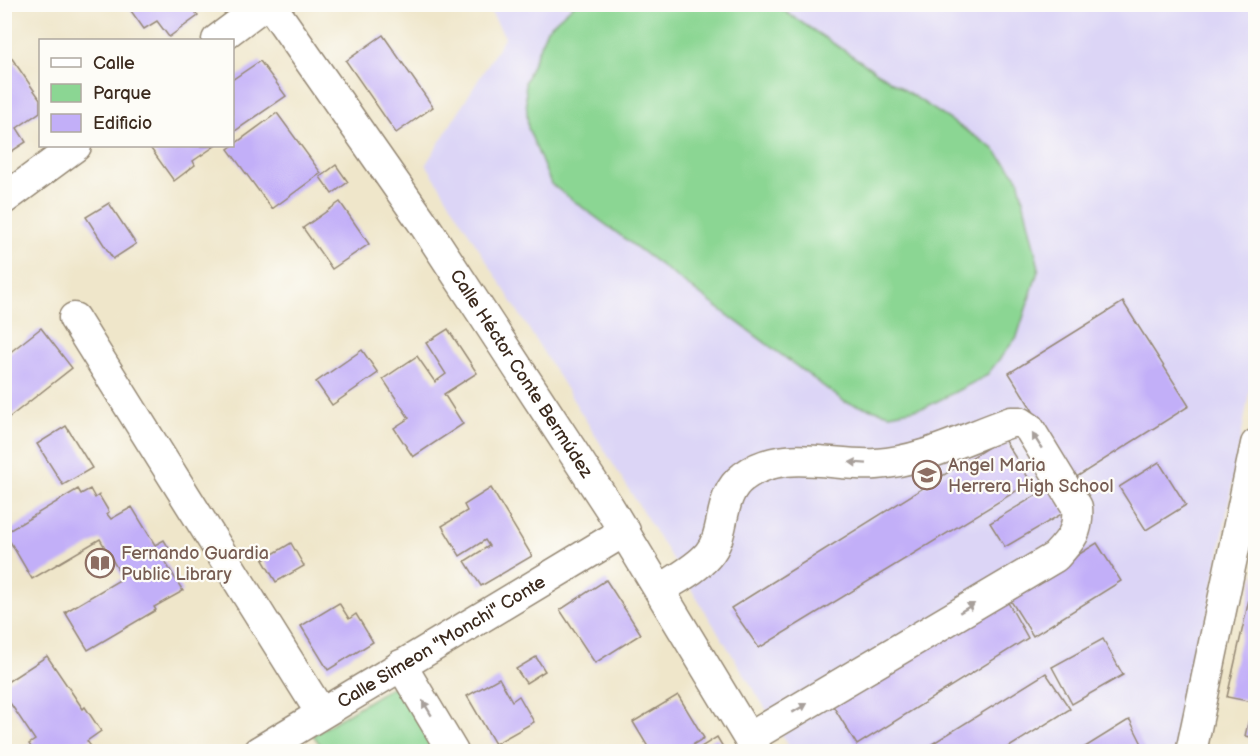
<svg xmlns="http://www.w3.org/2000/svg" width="1260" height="756" viewBox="0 0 1260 756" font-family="'Balsamiq Sans',sans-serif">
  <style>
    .built { fill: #dcd5f6 }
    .green { fill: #8bd693; stroke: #638058; stroke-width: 1.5 }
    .building { fill: #c2aff8 }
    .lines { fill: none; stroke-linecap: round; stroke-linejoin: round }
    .minor-casing { stroke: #958874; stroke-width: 33 }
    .minor { stroke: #fff; stroke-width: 30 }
    .oneway { fill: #a79f9a }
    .labels { text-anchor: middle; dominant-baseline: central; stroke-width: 4.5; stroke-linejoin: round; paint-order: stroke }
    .street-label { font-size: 18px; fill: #3b2a1e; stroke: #fdfcf7 }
    .education-label { font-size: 18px; fill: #785e54; stroke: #fdfcf7; text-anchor: start }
  </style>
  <rect width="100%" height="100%" fill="#fdfcf7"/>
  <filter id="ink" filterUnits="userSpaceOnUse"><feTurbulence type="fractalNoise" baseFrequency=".0167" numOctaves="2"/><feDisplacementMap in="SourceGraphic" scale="12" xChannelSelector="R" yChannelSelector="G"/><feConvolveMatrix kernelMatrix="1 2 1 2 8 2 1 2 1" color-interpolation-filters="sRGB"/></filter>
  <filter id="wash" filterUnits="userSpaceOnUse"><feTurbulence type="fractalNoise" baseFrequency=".008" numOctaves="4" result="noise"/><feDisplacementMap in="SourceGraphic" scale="24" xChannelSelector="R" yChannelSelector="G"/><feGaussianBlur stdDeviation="1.35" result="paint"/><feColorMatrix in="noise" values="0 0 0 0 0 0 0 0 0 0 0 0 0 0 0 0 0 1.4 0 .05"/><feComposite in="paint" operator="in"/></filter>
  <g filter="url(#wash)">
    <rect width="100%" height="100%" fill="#efe6ca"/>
    <!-- built -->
    <path class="built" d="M487,5H1255V362L1202,646L1180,751H792L426,164L505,37Z"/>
    <!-- green -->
    <g class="green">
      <path d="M575,4L775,5L993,148L1018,178L1039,268L1017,337L986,376L926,407L890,414L845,402L551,184L528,128L525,82L547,29Z"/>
      <path d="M401,681L444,751H325L313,735Z"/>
    </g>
    <g id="blocks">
      <!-- building -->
      <g class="building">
        <path d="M126,4H190L198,16L169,37L157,21L144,29Z"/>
        <path d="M383,35L433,107L396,133L346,61Z"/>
        <path d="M4,47L40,99V112L17,128L26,142L6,155L4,153Z"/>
        <path d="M260,61L286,96L232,133V80Z"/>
        <path d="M277,113L321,173L272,209L228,149Z"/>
        <path d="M149,146H215L193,161L195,165L174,181Z"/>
        <path d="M336,165L348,182L332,194L320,177Z"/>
        <path d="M340,202L369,244L332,269L303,228Z"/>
        <path d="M109,203L136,244L113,259L86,217Z"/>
        <path d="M1123,302L1189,406L1075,478L1009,373Z"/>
        <path d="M41,328L72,368L6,420L4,417V357Z"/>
        <path d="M448,329L477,373L444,394L463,424L413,457L394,428L409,418L383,379L417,356L435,382L446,374L426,343Z"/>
        <path d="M362,350L378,373L332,405L316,382Z"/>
        <path d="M66,426L92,468L63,485L37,444Z"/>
        <path d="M1003,438L1031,482L759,648L731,608Z"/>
        <path d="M1159,462L1186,505L1146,530L1119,487Z"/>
        <path d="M1050,487L1065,512L1005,547L990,523Z"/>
        <path d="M491,488L532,556L481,586L465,561L489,546L485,540L460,556L442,526L467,511L464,505Z"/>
        <path d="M78,489L81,494L90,489L95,498L99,495L109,512L107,514L111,519L132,507L155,545L164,540L173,555L164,560L183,591L154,607L156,610L88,650L65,612L123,578L100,539L32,579L5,533Z"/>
        <path d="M291,543L304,566L276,582L263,560Z"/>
        <path d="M1097,543L1121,581L1033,636L1009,598Z"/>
        <path d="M1255,573H1256V738L1245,736L1253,702L1227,697Z"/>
        <path d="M606,580L641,634L595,663L560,610Z"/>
        <path d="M1006,599L1028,638L857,745L833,706Z"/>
        <path d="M339,603L349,619L356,614L373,642L328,670L301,626Z"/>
        <path d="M1103,639L1123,675L1072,704L1052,667Z"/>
        <path d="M47,656L83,709L85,707L101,731L87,741L95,752H34L29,744L35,740L4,694V684Z"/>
        <path d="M536,657L545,671L526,683L516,669Z"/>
        <path d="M1046,673L1070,709L1001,752H919Z"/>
        <path d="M499,678L512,701L519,696L534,722L495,744L467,696Z"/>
        <path d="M678,695L704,738L681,752H651L633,722Z"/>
        <path d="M1130,720L1146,752H1077L1127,721Z"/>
        <path d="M717,737L726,752H693Z"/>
      </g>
    </g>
  </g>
  <g filter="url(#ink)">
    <use href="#blocks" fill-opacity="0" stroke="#958874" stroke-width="1.5"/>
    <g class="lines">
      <!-- minor casing -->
      <g class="minor-casing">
        <g id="minor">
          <path id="s1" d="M270,4L425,226L609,507L757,752"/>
          <path d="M217,40L265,4"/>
          <path d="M4,199L76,146"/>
          <path d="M74,318L321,713"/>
          <path d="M660,590C676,579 696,569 708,555C727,534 717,496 743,477C782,447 833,467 876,464C924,461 967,437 1011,422H1020L1029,428L1077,507C1079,532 1071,540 1055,557L749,738"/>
          <path d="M401,665L453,752"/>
          <path id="s2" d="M258,752L625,531"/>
          <path d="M1191,752L1256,444"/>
        </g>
      </g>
      <!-- minor -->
      <use href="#minor" class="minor"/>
    </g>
    <!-- one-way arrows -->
    <defs><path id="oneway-solid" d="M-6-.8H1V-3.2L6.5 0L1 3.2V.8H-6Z" transform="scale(1.5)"/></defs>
    <g class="oneway">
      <use href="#oneway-solid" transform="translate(1037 441) rotate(-122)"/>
      <use href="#oneway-solid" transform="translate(858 463) rotate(-176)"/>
      <use href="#oneway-solid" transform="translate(967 608) rotate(-31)"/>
      <use href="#oneway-solid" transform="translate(427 708) rotate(-121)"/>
      <use href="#oneway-solid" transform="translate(800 708) rotate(-31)"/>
    </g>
  </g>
  <!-- icons -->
  <defs>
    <g id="school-ring" transform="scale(1.5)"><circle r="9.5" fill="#fdfcf7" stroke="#8d6e63" stroke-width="1.5"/><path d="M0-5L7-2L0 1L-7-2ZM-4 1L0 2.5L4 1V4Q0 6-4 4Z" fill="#8d6e63"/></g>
    <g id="library-ring" transform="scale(1.5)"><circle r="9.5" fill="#fdfcf7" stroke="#8d6e63" stroke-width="1.5"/><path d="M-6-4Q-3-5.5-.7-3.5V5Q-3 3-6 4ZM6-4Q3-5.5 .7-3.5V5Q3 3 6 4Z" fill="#8d6e63"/></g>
  </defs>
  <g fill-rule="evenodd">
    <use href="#school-ring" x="927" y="475"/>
    <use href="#library-ring" x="100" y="563"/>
  </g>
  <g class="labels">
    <!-- street labels -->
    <g class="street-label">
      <text stroke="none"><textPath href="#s1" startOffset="447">Calle Héctor Conte Bermúdez</textPath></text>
      <text stroke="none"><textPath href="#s2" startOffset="214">Calle Simeon "Monchi" Conte</textPath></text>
    </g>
    <!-- education labels -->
    <g class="education-label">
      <text x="948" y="465">Angel Maria<tspan x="948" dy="21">Herrera High School</tspan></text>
      <text x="121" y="553">Fernando Guardia<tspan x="121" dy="21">Public Library</tspan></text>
    </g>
  </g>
  <!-- margin -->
  <rect width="1260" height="756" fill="none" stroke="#fdfcf7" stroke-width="24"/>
  <!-- legend -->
  <rect x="39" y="39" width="195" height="108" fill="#fdfcf7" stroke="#afa8a0" stroke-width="1.5"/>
  <rect x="51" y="58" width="30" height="9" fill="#ffffff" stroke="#afa8a0" stroke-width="1.5"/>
  <text x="93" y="69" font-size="18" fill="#3b2a1e">Calle</text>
  <rect x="51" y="84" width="30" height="18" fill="#8bd693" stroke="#afa8a0" stroke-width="1.5"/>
  <text x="93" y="99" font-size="18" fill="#3b2a1e">Parque</text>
  <rect x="51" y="114" width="30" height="18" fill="#c2aff8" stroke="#afa8a0" stroke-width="1.5"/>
  <text x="93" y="129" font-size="18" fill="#3b2a1e">Edificio</text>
</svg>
